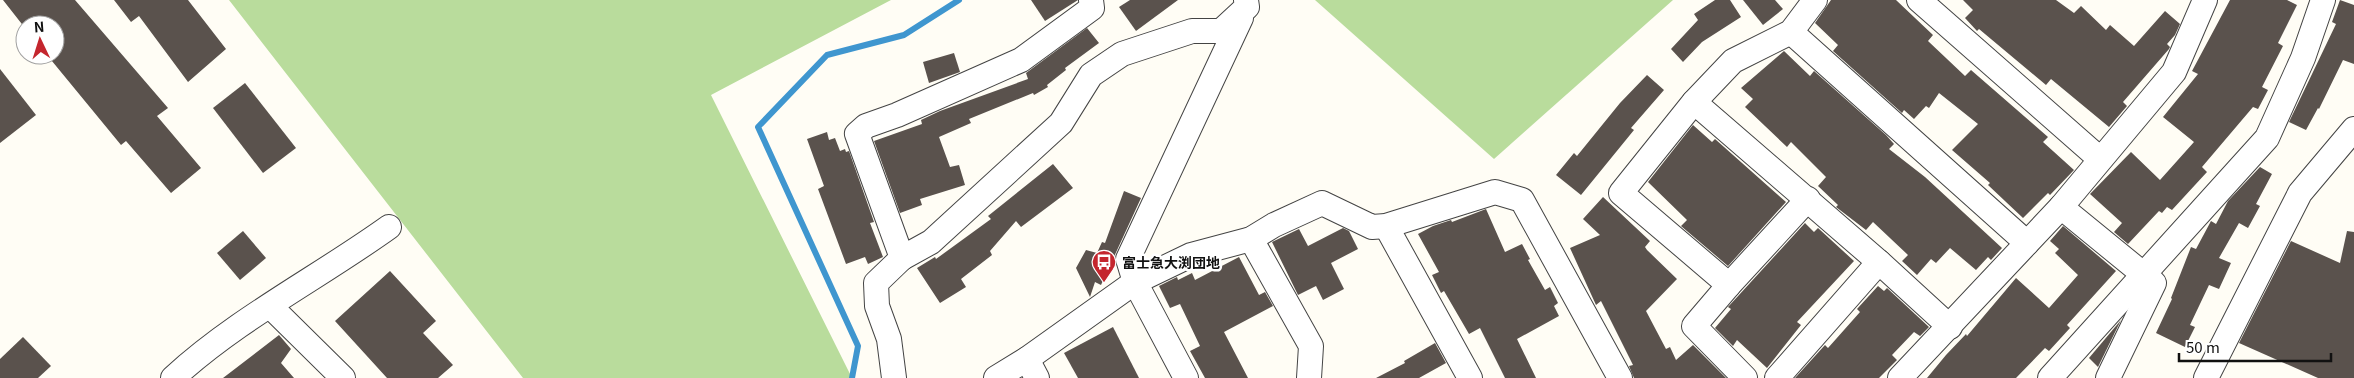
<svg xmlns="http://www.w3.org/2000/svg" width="2354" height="378" viewBox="0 0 2354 378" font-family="Georgia,'Noto Sans JP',serif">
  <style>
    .forest { fill: #b9dc9c }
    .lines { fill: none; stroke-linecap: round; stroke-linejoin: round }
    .stream { stroke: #3f96cf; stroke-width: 6 }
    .building { fill: #5a524d }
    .minor-casing { stroke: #444; stroke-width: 26 }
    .minor { stroke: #fff; stroke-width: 24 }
    .labels { text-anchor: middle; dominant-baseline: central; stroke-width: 5; stroke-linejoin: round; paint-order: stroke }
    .poi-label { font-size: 14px; font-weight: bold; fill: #111; stroke: #fff; text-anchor: start }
  </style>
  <rect width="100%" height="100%" fill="#fffdf5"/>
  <!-- forest -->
  <g class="forest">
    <path d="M229,0H891L711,95L852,378H523Z"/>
    <path d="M1315,0H1673L1494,159Z"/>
  </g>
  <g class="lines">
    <!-- stream -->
    <path class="stream" d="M852,378L858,346L758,127L827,55L904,35L959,0"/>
  </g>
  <!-- building -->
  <g class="building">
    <path d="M3,0H75L168,108L157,116L201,168L171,193L126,141L121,145L47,55H55V25H25V28Z"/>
    <path d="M114,0H188L226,49L188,82L139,16L131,22Z"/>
    <path d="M1031,0H1078L1045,21Z"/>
    <path d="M1130,0H1178L1136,31L1119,7Z"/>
    <path d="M1715,0H1730L1741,17L1702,42L1683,62L1671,49L1698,20L1694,14Z"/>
    <path d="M1743,0H1775L1783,9L1763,25Z"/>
    <path d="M1831,0H1896L1933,35L1928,41L1965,76L1971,70L2048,137L2043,142L2074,170L2050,195L2048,193L2023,218L1988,185L1990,183L1952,150L1978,124L1939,93L1929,108L1926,106L1914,119L1904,110L1902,113L1833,51L1838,45L1815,23Z"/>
    <path d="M1963,0H2056L2074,13L2081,6L2106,30L2110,25L2134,46L2165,11L2180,24L2175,35L2167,44L2170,47L2169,49L2123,102L2127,106L2109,127L2051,79L2046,85L1979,29L1977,31L1965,18L1973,10Z"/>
    <path d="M2230,0H2287L2297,5L2278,43L2283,46L2262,87L2268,90L2258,109L2253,107L2202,167L2207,172L2195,185L2172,210L2167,207L2162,213L2159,211L2128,244L2114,232L2122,223L2090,194L2131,152L2160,180L2194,142L2163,117L2198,74L2192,71Z"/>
    <path d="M2340,0L2354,5V64L2343,60L2319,109L2318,108L2306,130L2289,122L2336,24L2332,22Z"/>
    <path d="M1087,28L1099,43L1065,68L1066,70L1047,85L1048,87L1034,95L1033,93L969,119L971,123L939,137L950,167L959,165L965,185L920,199L922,205L900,213L874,141L922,124L921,120L940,111L1028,79L1026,73Z"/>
    <path d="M1784,51L1810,76L1814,71L1886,135L1894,144L1889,149L1925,177L2002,248L1991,260L1988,257L1976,270L1950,248L1936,263L1931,259L1917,275L1902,261L1908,255L1873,222L1866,230L1836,207L1838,205L1818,186L1826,177L1791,142L1787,147L1745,107L1753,99L1741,88Z"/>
    <path d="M954,53L960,72L929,83L923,62Z"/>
    <path d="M0,69L36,115L0,143Z"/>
    <path d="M1647,75L1664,90L1631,128L1634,130L1581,195L1556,175L1574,153L1577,156L1620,103Z"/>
    <path d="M245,83L296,148L263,173L213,108Z"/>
    <path d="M1693,125L1712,142L1715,139L1786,202L1728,266L1681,226L1687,220L1648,182Z"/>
    <path d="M827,132L829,140L835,138L840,151L845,149L846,152L849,151L874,222L870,223L883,257L868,264L865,257L846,264L818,189L824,186L807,139Z"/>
    <path d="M1053,164L1073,188L1021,227L1016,221L990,251L992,255L961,279L966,287L940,303L917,268L935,257L936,259L991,219L988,216Z"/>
    <path d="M2260,167L2272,174L2256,204L2260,206L2248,228L2239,223L2219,258L2231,263L2219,289L2209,285L2190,325L2195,327L2185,347L2156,333L2172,299L2171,298L2191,247L2196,249L2211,221L2216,224L2228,201Z"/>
    <path d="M1124,191L1141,198L1101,285L1095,282L1090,297L1076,268L1086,250L1097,253L1102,242L1105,243Z"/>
    <path d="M1603,197L1650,241L1645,247L1647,250L1677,279L1646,311L1666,349L1670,347L1676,360L1693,345L1726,378H1634L1629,366L1633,365L1601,301L1596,305L1570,248L1600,235L1583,219Z"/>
    <path d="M1486,209L1505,252L1522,244L1530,259L1528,260L1545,290L1550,287L1558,303L1554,306L1559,316L1517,339L1536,378H1505L1480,328L1469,334L1444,291L1441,293L1432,275L1439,272L1418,234L1433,226L1451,220L1452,222Z"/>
    <path d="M1805,223L1814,232L1818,228L1854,261L1797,322L1801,325L1767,368L1737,340L1733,346L1715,328L1731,309L1728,307Z"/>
    <path d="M2063,226L2116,271L2067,325L2070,328L2049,351L2045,348L2016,378H1927L1946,355L1966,334L1967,336L2016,278L2049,308L2078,275L2055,253L2059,249L2050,241Z"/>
    <path d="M1343,228L1349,231L1358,249L1331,263L1344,289L1323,300L1316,286L1298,295L1272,242L1299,229L1308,246Z"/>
    <path d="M243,231L266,258L240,280L217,253Z"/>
    <path d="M2347,231L2354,232V378H2318L2239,343L2291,241L2340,263Z"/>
    <path d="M1239,257L1259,295L1265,292L1273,306L1224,332L1248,378H1205L1190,351L1200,346L1180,304L1170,308L1159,286L1177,277L1178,280L1192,273L1195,280Z"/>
    <path d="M390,271L436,321L423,333L453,365L438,378H387L335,321Z"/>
    <path d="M1878,286L1884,291L1887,288L1929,327L1920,336L1914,332L1892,355L1897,360L1879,378H1795L1825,345L1828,348L1860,312L1857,309Z"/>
    <path d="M2121,320L2098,367L2089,358Z"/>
    <path d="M1113,327L1139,378H1078L1064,353Z"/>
    <path d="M279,335L291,349L281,363L294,378H223Z"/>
    <path d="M23,337L51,366L38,378H0V359Z"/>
    <path d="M1435,343L1446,363L1419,378H1376L1405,363L1404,361Z"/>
  </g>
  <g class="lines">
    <!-- minor casing -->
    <g class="minor-casing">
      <g id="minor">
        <path d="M1091,0L1092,8L1021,60L897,115L866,126L857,134L902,258L931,242L1061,123L1091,75L1122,54L1192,31H1221L1247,7L1246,0"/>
        <path d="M1919,0L2100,159"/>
        <path d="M1791,32L2027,243"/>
        <path d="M1694,102L1879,262L1950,327"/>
        <path d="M2061,207L2154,283L2108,378"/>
        <path d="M1386,226L1470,378"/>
        <path d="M1251,239L1311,346L1309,378"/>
        <path d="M1729,285L1621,193L1694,102L1733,61L1791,32L1815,0"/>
        <path d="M270,306L343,378"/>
        <path d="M1027,359L1037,378"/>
        <path d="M173,378C237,319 318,278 389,227"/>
        <path d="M894,378L889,339L877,306L876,283L902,258"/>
        <path d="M996,378L1027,359L1135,282L1191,255L1251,239L1274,225L1322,203L1372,227L1386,226L1495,192L1522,200L1620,378"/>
        <path d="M1186,378L1135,282L1128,259L1241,18"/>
        <path d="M1745,378L1694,326L1729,285L1808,199"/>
        <path d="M1777,378L1879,262"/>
        <path d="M1900,378L2061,207L2174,72L2205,0"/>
        <path d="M2050,378L2267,138L2303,58L2323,0"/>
        <path d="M2206,378L2300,193L2354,129"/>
      </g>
    </g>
    <!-- minor -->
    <use href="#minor" class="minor"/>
  </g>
  <!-- icons -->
  <defs>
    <g id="bus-pin" transform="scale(1.25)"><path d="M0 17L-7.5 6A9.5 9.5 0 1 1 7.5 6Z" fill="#c4262e" stroke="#fff"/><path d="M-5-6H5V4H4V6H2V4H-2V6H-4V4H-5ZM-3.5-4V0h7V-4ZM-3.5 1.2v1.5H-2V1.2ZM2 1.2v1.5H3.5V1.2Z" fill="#fff"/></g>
  </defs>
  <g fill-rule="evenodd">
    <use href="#bus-pin" x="1104" y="262"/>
  </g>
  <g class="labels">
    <!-- poi labels -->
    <g class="poi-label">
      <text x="1122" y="262">富士急大渕団地</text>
    </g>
  </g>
  <!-- north arrow -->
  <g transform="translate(40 40) rotate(356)"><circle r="24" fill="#ffffff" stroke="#a0a0a0"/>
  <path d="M0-4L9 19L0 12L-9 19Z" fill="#c4262e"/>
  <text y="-8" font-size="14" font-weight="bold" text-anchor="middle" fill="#111111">N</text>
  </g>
  <!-- scale -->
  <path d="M2179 353v8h152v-8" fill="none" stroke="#111111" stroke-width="2.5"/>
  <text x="2186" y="353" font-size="15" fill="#111111" stroke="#ffffff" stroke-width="4" paint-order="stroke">50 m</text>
</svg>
